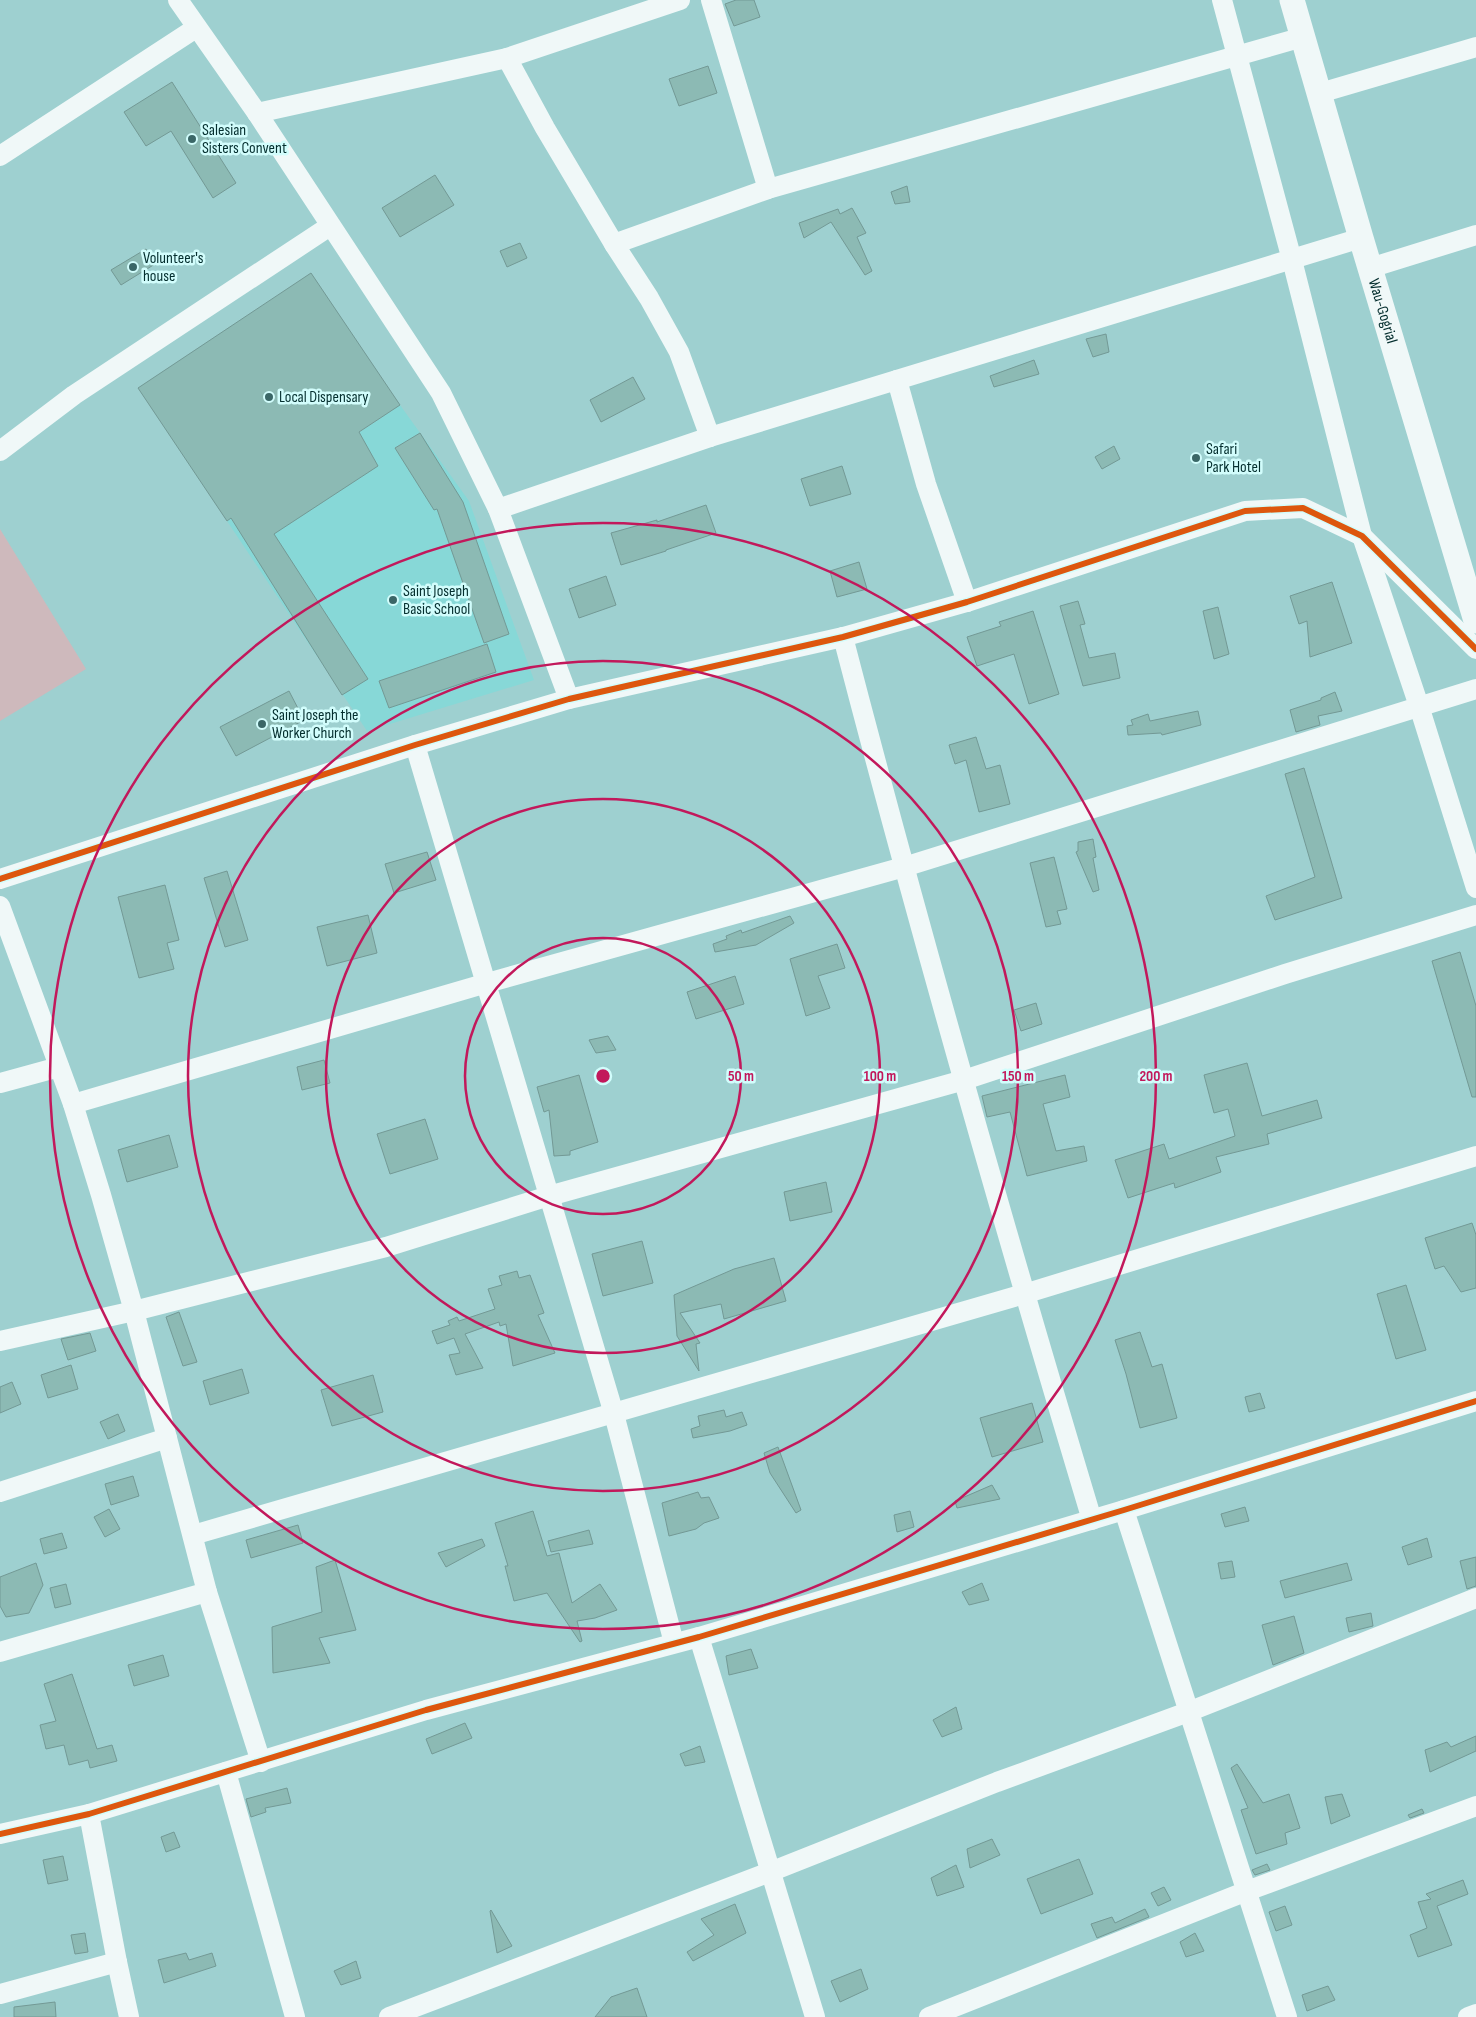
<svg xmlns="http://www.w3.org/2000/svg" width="1476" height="2017" viewBox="0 0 1476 2017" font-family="'Sofia Sans Condensed',sans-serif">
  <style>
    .built { fill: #87d8d7 }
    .green { fill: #ceb9bc }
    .building { fill: #8cbab4; stroke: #739995 }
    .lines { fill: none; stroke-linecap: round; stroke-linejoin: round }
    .minor { stroke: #f0f8f8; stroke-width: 20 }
    .major { stroke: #f0f8f8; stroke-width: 25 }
    .cycleway-casing { stroke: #d2fdfc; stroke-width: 9 }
    .cycleway { stroke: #dd570e; stroke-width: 6 }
    .ring { fill: none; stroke: #c2185b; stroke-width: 2.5 }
    .poi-dot { fill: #3a6767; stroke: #d2fdfc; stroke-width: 2 }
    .labels { text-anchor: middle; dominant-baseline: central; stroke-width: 5; stroke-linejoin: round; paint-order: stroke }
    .poi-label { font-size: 16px; fill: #042e2e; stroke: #d2fdfc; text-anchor: start }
    .street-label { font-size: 16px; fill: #042e2e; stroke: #d2fdfc }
    .centre { fill: #c2185b; stroke: #d2fdfc; stroke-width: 2.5 }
    .ring-label { font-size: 15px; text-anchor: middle; font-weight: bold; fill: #c2185b; stroke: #d2fdfc; stroke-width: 5; stroke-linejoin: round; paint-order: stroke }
  </style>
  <rect width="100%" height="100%" fill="#9ed0d0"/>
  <!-- built -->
  <path class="built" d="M400,405L469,501L534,680L367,731L227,521Z"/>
  <!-- green -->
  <path class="green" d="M0,529L86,669L0,721Z"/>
  <!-- building -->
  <g class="building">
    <path d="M736,0H754L760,17L734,26L725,4Z"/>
    <path d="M708,66L717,93L679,106L669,79Z"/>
    <path d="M172,82L236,183L213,198L171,131L146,146L124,112Z"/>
    <path d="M435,175L454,205L400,237L382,208Z"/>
    <path d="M907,186L910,202L895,204L891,192Z"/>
    <path d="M852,208L866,233L857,237L872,271L865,275L831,222L804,238L799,223L838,209L840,214Z"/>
    <path d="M520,243L527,258L507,267L500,251Z"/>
    <path d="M146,249L155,264L121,285L111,270Z"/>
    <path d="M311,273L400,405L359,432L378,466L274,534L368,679L342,695L231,518L227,521L138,388Z"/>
    <path d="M1106,334L1109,352L1093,357L1086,339Z"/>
    <path d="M1034,360L1039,374L994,387L990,376Z"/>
    <path d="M633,377L645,399L601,422L590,400Z"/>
    <path d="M420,433L463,502L509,634L484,643L437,509L434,510L395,448Z"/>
    <path d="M1114,446L1120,459L1102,469L1095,457Z"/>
    <path d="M842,466L851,494L810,506L801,479Z"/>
    <path d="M706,505L716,533L666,550V551L621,565L611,533L657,520V522Z"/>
    <path d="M859,562L867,589L837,597L830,571Z"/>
    <path d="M606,576L616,605L579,618L569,589Z"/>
    <path d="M1332,582L1352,643L1310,657L1307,621L1299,624L1290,596Z"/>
    <path d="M1078,601L1085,624L1080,625L1089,658L1115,653L1120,678L1083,686L1060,606Z"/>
    <path d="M1218,607L1229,654L1214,659L1203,611Z"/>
    <path d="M1033,611L1059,694L1029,704L1014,654L977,666L967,637L1001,626L999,622Z"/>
    <path d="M487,644L496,672L389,708L379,681Z"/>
    <path d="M289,691L304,720L236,756L220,727Z"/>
    <path d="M1335,692L1342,711L1318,716L1320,725L1296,732L1290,710L1321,700V698Z"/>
    <path d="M1198,711L1201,725L1162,735L1161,733L1128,735L1127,726L1133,725L1131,720L1148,714L1150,721Z"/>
    <path d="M976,737L986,769L1000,765L1010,804L979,812L966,760L955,764L949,745Z"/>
    <path d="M1304,768L1342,898L1275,920L1266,896L1315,877L1285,774Z"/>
    <path d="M1093,839L1096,857L1093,858L1099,890L1093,892L1076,852L1078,851V842Z"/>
    <path d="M427,852L436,880L394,893L385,864Z"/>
    <path d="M1054,857L1067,909L1057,911L1061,924L1046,927L1030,863Z"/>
    <path d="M227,871L248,940L225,947L204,878Z"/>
    <path d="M165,885L179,940L167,943L174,969L139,978L118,897Z"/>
    <path d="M368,915L377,953L327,966L317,927Z"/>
    <path d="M790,916L794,923L756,945L715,952L713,944L727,939L726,936L741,930L742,933Z"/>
    <path d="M837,944L845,968L818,976L830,1008L806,1016L790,959Z"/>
    <path d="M1460,952L1476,1006V1097H1472L1432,961Z"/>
    <path d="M735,976L744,1004L696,1019L687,992Z"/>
    <path d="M1036,1003L1042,1024L1021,1031L1014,1010Z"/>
    <path d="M608,1036L616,1050L596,1053L589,1040Z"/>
    <path d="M324,1060L330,1083L302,1090L297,1067Z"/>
    <path d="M1247,1063L1262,1116L1317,1100L1322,1118L1267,1134L1269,1144L1216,1157L1221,1172L1175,1188L1174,1183L1128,1198L1115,1160L1164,1144L1169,1159L1235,1136L1228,1109L1214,1113L1204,1075Z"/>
    <path d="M579,1075L598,1142L570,1151V1155L554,1156L549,1110L544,1112L537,1087Z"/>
    <path d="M1065,1075L1070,1097L1043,1104L1056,1151L1084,1146L1087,1161L1027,1176L1010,1112L987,1117L982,1096Z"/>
    <path d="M425,1119L438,1159L390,1174L377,1134Z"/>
    <path d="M169,1135L178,1167L127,1182L118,1150Z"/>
    <path d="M826,1182L832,1212L790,1221L784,1192Z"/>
    <path d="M1472,1223L1476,1235V1288L1461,1292L1444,1266L1435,1269L1425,1238Z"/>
    <path d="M642,1241L653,1283L603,1296L592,1254Z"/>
    <path d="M774,1258L786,1301L724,1319L721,1304L680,1313L700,1343L696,1344L699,1371L677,1336L674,1295L734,1269Z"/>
    <path d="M517,1271L519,1278L530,1275L544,1313L538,1315L555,1353L513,1366L506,1324L500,1326L499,1322L465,1334L483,1368L456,1375L449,1355L460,1353L454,1338L437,1344L432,1331L450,1325L448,1321L457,1317L459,1321L495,1309L488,1289L502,1285L499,1276Z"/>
    <path d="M1406,1285L1426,1350L1396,1359L1377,1294Z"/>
    <path d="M179,1312L197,1362L183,1366L166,1317Z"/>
    <path d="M1140,1332L1152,1367L1162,1364L1177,1418L1140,1428L1126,1374L1115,1340Z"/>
    <path d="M90,1333L96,1351L68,1360L61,1339Z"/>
    <path d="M71,1365L78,1389L48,1398L41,1375Z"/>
    <path d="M242,1369L249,1393L210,1405L203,1381Z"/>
    <path d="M373,1375L383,1412L332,1426L321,1390Z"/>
    <path d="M12,1382L21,1404L0,1413V1387Z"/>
    <path d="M1260,1393L1265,1408L1249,1412L1245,1397Z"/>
    <path d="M1032,1403L1043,1442L992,1457L980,1418Z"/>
    <path d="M724,1410L726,1417L742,1412L747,1425L730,1431L693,1438L691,1429L700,1426L698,1416Z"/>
    <path d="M118,1414L125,1431L108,1439L100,1422Z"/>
    <path d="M778,1447L801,1510L796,1513L770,1473L764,1453Z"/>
    <path d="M133,1476L139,1496L111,1505L105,1484Z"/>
    <path d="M992,1485L1000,1499L957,1508L955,1501Z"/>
    <path d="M698,1492L701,1498L709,1497L719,1518L704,1523L696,1529L669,1536L662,1503Z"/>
    <path d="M1245,1507L1249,1521L1225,1527L1221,1514Z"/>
    <path d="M109,1509L120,1529L105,1537L94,1517Z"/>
    <path d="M533,1511L547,1556L559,1553L572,1603L600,1584L617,1610L595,1618L577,1621L582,1641L580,1642L547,1593L514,1601L505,1566H508L495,1523Z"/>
    <path d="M910,1511L914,1527L897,1532L894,1515Z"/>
    <path d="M298,1525L303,1543L251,1558L246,1540Z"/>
    <path d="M589,1530L593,1544L551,1552L548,1541Z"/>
    <path d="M62,1533L67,1548L44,1554L40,1539Z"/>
    <path d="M1427,1538L1432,1557L1408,1565L1402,1547Z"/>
    <path d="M482,1539L485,1546L446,1567L438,1553Z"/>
    <path d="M1476,1557V1586L1467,1589L1460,1561Z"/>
    <path d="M335,1560L356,1630L319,1638L330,1663L273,1673L272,1627L322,1612L316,1567Z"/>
    <path d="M1232,1561L1235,1577L1221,1579L1218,1563Z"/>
    <path d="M36,1563L43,1585L29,1613L6,1617L0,1606V1577Z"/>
    <path d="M1347,1563L1352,1580L1285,1598L1280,1581Z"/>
    <path d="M982,1583L989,1600L969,1605L962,1592Z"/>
    <path d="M66,1584L71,1604L55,1608L50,1588Z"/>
    <path d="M1371,1613L1373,1626L1349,1632L1346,1618Z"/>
    <path d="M1294,1616L1304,1653L1273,1665L1262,1625Z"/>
    <path d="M751,1649L758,1668L729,1675L726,1656Z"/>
    <path d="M163,1655L169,1676L134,1686L128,1665Z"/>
    <path d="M72,1674L97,1749L112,1745L117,1761L90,1768L88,1760L69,1765L64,1745L46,1749L40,1725L56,1721L44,1684Z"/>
    <path d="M956,1707L962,1729L942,1737L933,1720Z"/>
    <path d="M465,1723L472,1738L432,1754L426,1739Z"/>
    <path d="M1476,1736V1751L1430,1772L1425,1750L1447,1742L1451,1747Z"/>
    <path d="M700,1746L705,1762L685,1766L680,1754Z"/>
    <path d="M1237,1764L1263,1803L1289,1794L1300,1828L1285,1833L1287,1844L1256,1854L1241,1810L1248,1808L1231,1768Z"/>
    <path d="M287,1788L291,1803L265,1808L266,1812L251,1817L246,1799Z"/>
    <path d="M1342,1794L1350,1816L1331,1824L1325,1797Z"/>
    <path d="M1422,1809L1424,1813L1410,1818L1408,1815Z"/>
    <path d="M174,1832L180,1847L166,1852L161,1837Z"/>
    <path d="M992,1839L1000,1855L970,1868L967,1849Z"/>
    <path d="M63,1856L68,1880L48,1884L43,1860Z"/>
    <path d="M1079,1859L1093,1894L1041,1914L1027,1879Z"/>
    <path d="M1267,1864L1270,1870L1255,1875L1252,1870Z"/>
    <path d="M956,1865L964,1887L937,1896L931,1878Z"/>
    <path d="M1463,1880L1468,1894L1437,1906L1452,1945L1418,1957L1410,1935L1427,1928L1418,1902L1431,1899L1426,1894Z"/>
    <path d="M1164,1887L1171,1900L1158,1906L1151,1893Z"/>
    <path d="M735,1904L746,1933L693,1961L687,1952L714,1935L701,1919Z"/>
    <path d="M1285,1906L1292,1925L1276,1931L1269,1912Z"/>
    <path d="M1145,1909L1149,1917L1097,1938L1091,1924L1112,1917L1115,1923Z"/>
    <path d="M491,1910L512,1946L497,1953L490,1911Z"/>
    <path d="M85,1933L88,1952L75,1954L71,1935Z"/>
    <path d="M1195,1933L1204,1951L1186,1957L1180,1942Z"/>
    <path d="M186,1953L189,1960L212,1953L216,1966L164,1983L158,1960Z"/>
    <path d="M356,1961L361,1978L341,1985L334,1971Z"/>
    <path d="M861,1969L868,1989L840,2002L831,1981Z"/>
    <path d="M1328,1986L1335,2000L1307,2011L1302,1995Z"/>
    <path d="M637,1988L647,2017H595L611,1997Z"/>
    <path d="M55,2002L56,2017H14V2007Z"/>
  </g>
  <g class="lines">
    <!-- minor -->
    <g class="minor">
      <path d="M178,0L257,113L441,393L498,509L569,699"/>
      <path d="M711,0L768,189"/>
      <path d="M1222,0L1292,260L1362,536L1419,706L1476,888"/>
      <path d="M507,58L545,128L614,244L649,298L679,352L710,437"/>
      <path d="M1320,93L1476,47"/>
      <path d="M257,113L507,58L680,0"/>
      <path d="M0,156L196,28"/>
      <path d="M614,244L768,189L1303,37"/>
      <path d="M1370,268L1476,235"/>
      <path d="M897,380L926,484L967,602"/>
      <path d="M0,451L74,395L330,226"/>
      <path d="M498,509L710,437L1361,238"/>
      <path d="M843,637C920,933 1004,1227 1092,1520"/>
      <path d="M415,745L614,1414L674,1643"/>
      <path d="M0,879L415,745L569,699L843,637L967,602L1245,511L1303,508L1362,536L1476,649"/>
      <path d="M0,906L73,1104L101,1195L134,1311L207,1592L261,1762"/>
      <path d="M0,1083L59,1067"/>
      <path d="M73,1104L487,983L904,867L1476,689"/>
      <path d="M0,1341L134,1311L386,1247L549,1196L964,1080L1285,974L1476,915"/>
      <path d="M0,1492L167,1438"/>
      <path d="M1124,1510L1287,2017"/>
      <path d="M193,1535L1024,1294L1476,1156"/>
      <path d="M699,1637L815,2017"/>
      <path d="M0,1652L207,1592"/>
      <path d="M226,1772L295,2017"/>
      <path d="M89,1814L117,1962L129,2017"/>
      <path d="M0,1834L89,1814L426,1710L699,1637L1124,1510L1476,1401"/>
      <path d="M0,1994L117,1962"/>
      <path d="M389,2017L770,1872L997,1782L1188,1712L1476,1598"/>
      <path d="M929,2017L1247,1891L1476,1806"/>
      <path d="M1468,2017L1476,2014"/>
    </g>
    <!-- major -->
    <path class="major" id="s1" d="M1292,0L1361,238L1476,621"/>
    <!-- cycleway casing -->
    <g class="cycleway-casing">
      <g id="cycleway">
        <path d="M0,879L415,745L569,699L843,637L967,602L1245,511L1303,508L1362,536L1476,649"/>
        <path d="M0,1834L89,1814L426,1710L699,1637L1124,1510L1476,1401"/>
      </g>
    </g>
    <!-- cycleway -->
    <use href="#cycleway" class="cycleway"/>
  </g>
  <!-- distance rings -->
  <g class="ring">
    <circle cx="603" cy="1076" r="138"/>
    <circle cx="603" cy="1076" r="277"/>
    <circle cx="603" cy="1076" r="415"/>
    <circle cx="603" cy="1076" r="553"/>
  </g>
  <!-- markers -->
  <g class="poi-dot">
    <circle cx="192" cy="139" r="5"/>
    <circle cx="133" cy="267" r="5"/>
    <circle cx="269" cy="397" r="5"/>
    <circle cx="1196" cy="458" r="5"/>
    <circle cx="393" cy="600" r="5"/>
    <circle cx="262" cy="724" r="5"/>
  </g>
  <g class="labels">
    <!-- poi labels -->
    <g class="poi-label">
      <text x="202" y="130">Salesian<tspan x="202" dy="18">Sisters Convent</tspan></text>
      <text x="143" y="258">Volunteer's<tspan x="143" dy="18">house</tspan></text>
      <text x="279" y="397">Local Dispensary</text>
      <text x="1206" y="449">Safari<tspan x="1206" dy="18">Park Hotel</tspan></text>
      <text x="403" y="591">Saint Joseph<tspan x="403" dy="18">Basic School</tspan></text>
      <text x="272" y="715">Saint Joseph the<tspan x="272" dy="18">Worker Church</tspan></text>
    </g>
    <!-- street labels -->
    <g class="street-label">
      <text stroke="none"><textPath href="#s1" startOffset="324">Wau-Gogrial</textPath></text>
    </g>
  </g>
  <circle cx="603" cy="1076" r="8" class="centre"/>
  <g class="ring-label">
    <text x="741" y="1081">50 m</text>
    <text x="880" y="1081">100 m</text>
    <text x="1018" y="1081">150 m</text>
    <text x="1156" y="1081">200 m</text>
  </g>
</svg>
